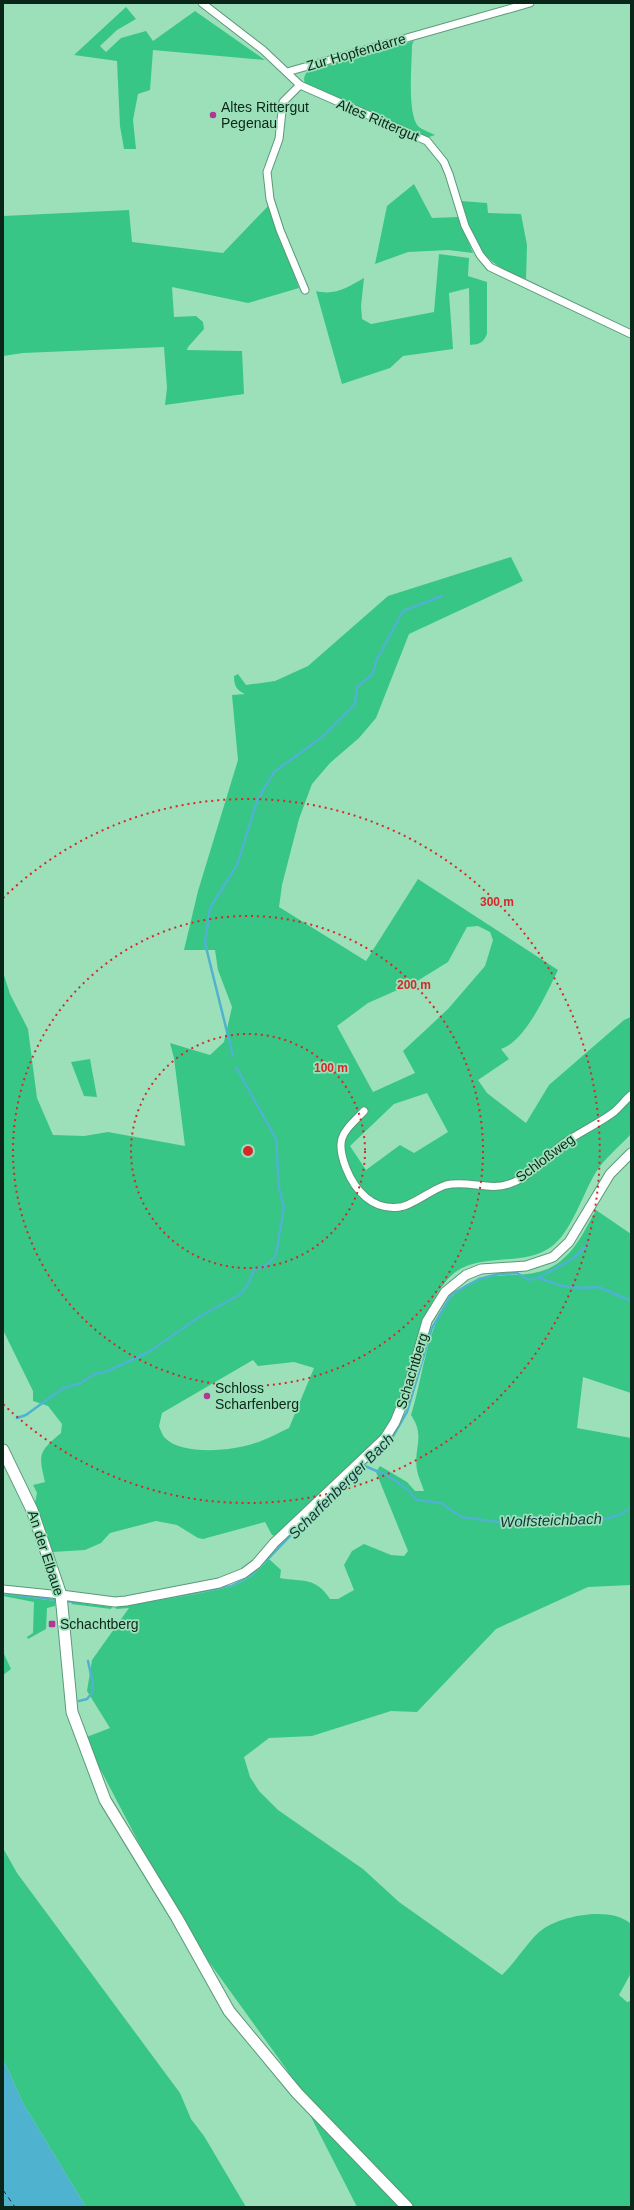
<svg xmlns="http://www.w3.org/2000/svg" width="634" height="2210" viewBox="0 0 634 2210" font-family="Arial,sans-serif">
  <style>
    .green { fill: #37c686; fill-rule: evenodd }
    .water { fill: #4fb3cf }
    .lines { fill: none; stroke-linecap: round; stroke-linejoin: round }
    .stream { stroke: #4fb3cf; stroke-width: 2.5 }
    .ferry { stroke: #13323b; stroke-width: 1; stroke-dasharray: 5 4; stroke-linecap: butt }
    .minor-casing { stroke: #589a77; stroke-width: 9 }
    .tertiary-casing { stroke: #589a77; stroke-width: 11 }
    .primary-casing { stroke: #589a77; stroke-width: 13 }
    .minor { stroke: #fff; stroke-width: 7 }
    .tertiary { stroke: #fff; stroke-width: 9 }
    .primary { stroke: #fff; stroke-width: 11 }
    .ring { fill: none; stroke: #d62828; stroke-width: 2; stroke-dasharray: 2 4 }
    .poi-dot { fill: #ae3991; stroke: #9ce0ba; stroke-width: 1.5 }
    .labels { text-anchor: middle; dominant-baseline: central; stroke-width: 3.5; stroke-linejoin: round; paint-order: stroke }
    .street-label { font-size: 14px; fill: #0a2618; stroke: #9ce0ba }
    .poi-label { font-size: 14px; fill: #0a2618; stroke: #9ce0ba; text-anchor: start }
    .water-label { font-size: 15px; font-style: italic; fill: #13323b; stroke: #9ce0ba }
    .centre { fill: #d62828; stroke: #9ce0ba; stroke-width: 2 }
    .ring-label { font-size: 12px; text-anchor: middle; font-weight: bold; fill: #d62828; stroke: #9ce0ba; stroke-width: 3.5; stroke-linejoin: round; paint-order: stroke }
  </style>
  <rect width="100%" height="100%" fill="#9ce0ba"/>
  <!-- green -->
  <g class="green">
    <path d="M126,7L136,19L117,30L100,46L106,52L121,38L146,31L153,41L195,11L265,60L153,50L150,90L138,94L133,120L136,149H124L120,126L117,61L74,55Z"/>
    <path d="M414,41L412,45C412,62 407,113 418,126C422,130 430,132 435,135L426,138L307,87C303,80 303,77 308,71Z"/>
    <path d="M414,184L432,218L458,217L473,253L448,250L408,252L375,264L387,206Z"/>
    <path d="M461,201L487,203L488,213L521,214L527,245L526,279C483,264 471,243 461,201Z"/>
    <path d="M269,205L299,288L248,303L172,287L174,317L196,316L203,322L204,329L188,347L187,350L242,351L244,394L165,405L167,388L164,347L23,353L3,356V216L129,210L132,242L223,253Z"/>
    <path d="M439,254L469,258L468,276L487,282V334C483,343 480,344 470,345L469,288L449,293L453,349L403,356L390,368L342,384L316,291C335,296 348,287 364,278L361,306L362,319L371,324L434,312Z"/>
    <path d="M511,557L523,581L409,634L376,718L359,738L330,763L312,784L299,819L282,885L279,907L366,961L418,879L558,970C547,992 526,1041 501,1049L509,1059L478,1080L487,1093L526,1123L549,1085L624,1020L631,1017V1134C620,1146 605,1158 596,1172C583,1193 571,1233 551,1247C520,1269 473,1249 447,1280C420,1311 416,1354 403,1392C398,1407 391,1421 382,1435L277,1536L272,1535L265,1522L203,1539L198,1538L177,1525L156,1521L110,1533L101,1543L85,1550L52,1552L35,1503L37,1493L33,1485L45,1482C38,1453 39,1452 61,1433L62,1424L48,1406L33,1401V1391L3,1330V972L10,994L28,1029L37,1098L53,1135L84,1136L108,1132L185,1146L174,1058L170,1043L210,1055L224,1042L232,1007L218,970L215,950H184L198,891L238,760L232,695L245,694C236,690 234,685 234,676L238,674L246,685L275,681L308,666L388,596ZM478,926L490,932L493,940L485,966L448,1009L403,1051L415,1073L373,1092L337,1026L368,1003L402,988L407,982L414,983L448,962L467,927ZM427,1093L448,1132L414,1153L400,1145L366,1170L350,1146L394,1104ZM253,1360L258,1366L294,1362L314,1368L289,1428C278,1433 266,1440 255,1443C233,1451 181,1456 164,1437C162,1434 160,1429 159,1426L162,1413Z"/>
    <path d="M90,1059L97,1097L84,1096L71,1062Z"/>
    <path d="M596,1210L631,1234V1393L583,1377L577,1428L631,1438V1585L588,1587L496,1629L417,1712L391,1711L312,1736L269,1738L244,1757L250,1777L259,1791L278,1810L363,1869L399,1902L502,1975C515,1963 530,1938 543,1929C563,1915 612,1906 631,1924V1973L619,1995L627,2002L631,2001V2207H357L287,2070L196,1944L140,1845L84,1738L110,1728L87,1691L92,1660L129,1608L116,1609V1607L196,1594L234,1586L252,1576L269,1559L281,1570L280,1578C303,1582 316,1577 330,1599H338L354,1590L344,1565L352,1551L364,1544L391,1555L404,1556L408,1551L376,1472L380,1466L407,1482L415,1491H424C422,1484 418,1477 417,1470C413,1448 426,1437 411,1415C422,1382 426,1331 447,1303C482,1255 528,1292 564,1258C578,1246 587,1226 596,1210Z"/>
    <path d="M3,1594L55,1601V1606L47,1608L46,1629L28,1639L27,1637L33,1633L34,1602L3,1596Z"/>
    <path d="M73,1602L112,1607L111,1609L71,1604Z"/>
    <path d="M3,1652L11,1669L3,1675Z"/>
    <path d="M3,1848L17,1873L180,2093L191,2119L204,2136L246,2207H86L24,2105L3,2059Z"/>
  </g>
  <!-- water -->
  <g class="water">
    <path d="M267,1558L269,1559L252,1576L234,1586L196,1594L116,1607L231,1585L249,1576Z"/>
    <path d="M3,1592L55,1599V1601L8,1595Z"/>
    <path d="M3,2059L24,2105L86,2207H3Z"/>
  </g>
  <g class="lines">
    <!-- stream -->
    <g class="stream">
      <path d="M233,1056L205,943L210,908L237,865L257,801L274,772L322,737L355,704L357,687L373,674L376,661L403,611L442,596"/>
      <path d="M538,1278L563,1286L581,1288L599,1287L631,1301"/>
      <path d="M17,1418L26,1415L63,1388L81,1383L94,1374L105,1372L149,1352L199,1317L239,1295L247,1286L254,1270L267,1265L276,1255L284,1207L279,1188L276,1139L236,1067"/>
      <path d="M365,1466L388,1476L407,1489L417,1500L441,1503L462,1517L506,1523L598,1521L619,1515L631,1508"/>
      <path d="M267,1560L312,1513L392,1438L407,1412L432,1328L452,1294L479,1279L499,1274L517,1273L529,1280L538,1278L574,1258L588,1244"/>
      <path d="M64,1601L77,1602"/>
      <path d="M79,1701L87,1699L92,1693L93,1684L88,1661"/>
    </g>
    <!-- ferry -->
    <path class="ferry" d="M3,2190L15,2207"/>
    <!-- minor casing -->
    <g class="minor-casing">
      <g id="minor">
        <path d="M202,3L263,50L300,85L427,141L444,162L449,174L465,226L480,255L490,267L631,334"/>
        <path d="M287,72L530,3"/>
        <path d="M300,85L283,102L279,139L267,172L270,199L280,230L305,290"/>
        <path d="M364,1111C344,1132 334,1137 346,1168C355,1191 373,1211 400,1207C412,1206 432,1189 446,1185C467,1180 490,1191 509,1184C530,1177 544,1159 560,1146C577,1133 597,1125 614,1112C620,1107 625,1100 631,1095"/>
        <path d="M3,1589L61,1595"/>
      </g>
    </g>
    <!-- tertiary casing -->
    <g class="tertiary-casing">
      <path id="tertiary" d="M61,1595L115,1602L126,1601L219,1583L244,1573L256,1564L274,1543L385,1438L395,1422L406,1395L427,1321L445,1292L466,1275L481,1269L526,1266L553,1257L569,1242L610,1174L631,1153"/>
    </g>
    <!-- primary casing -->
    <g class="primary-casing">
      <path id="primary" d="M3,1450L32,1510L61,1595L72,1712L105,1800L177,1918L229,2011L297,2093L407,2207"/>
    </g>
    <!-- minor -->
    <use href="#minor" class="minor"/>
    <!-- tertiary -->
    <use href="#tertiary" class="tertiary"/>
    <!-- primary -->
    <use href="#primary" class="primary"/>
  </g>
  <!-- distance rings -->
  <g class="ring">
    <circle cx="248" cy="1151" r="117"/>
    <circle cx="248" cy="1151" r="235"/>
    <path d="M3 898A352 352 0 1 1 3 1404"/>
  </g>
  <!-- markers -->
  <g class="poi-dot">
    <circle cx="213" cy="115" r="4"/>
    <circle cx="207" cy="1396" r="4"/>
    <rect x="48" y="1620" width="8" height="8" rx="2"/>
  </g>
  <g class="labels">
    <!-- street labels -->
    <g class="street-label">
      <text transform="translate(356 52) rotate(-16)">Zur Hopfendarre</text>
      <text transform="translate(378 120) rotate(23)">Altes Rittergut</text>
      <text transform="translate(545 1158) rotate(-37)">Schloßweg</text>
      <text transform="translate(412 1371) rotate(-73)">Schachtberg</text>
      <text transform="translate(46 1553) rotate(72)">An der Elbaue</text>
    </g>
    <!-- poi labels -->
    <g class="poi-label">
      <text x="221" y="107">Altes Rittergut<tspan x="221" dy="16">Pegenau</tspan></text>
      <text x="215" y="1388">Schloss<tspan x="215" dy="16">Scharfenberg</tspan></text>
      <text x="60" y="1624">Schachtberg</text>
    </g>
    <!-- water labels -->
    <g class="water-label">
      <text transform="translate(341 1486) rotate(-45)">Scharfenberger Bach</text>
      <text transform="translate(551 1520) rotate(-2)">Wolfsteichbach</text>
    </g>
  </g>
  <circle cx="248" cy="1151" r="6" class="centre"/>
  <g class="ring-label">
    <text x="497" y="906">300 m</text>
    <text x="414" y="989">200 m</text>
    <text x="331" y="1072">100 m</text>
  </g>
  <!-- border -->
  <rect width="634" height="2210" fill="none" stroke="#0a2618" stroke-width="8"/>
</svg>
